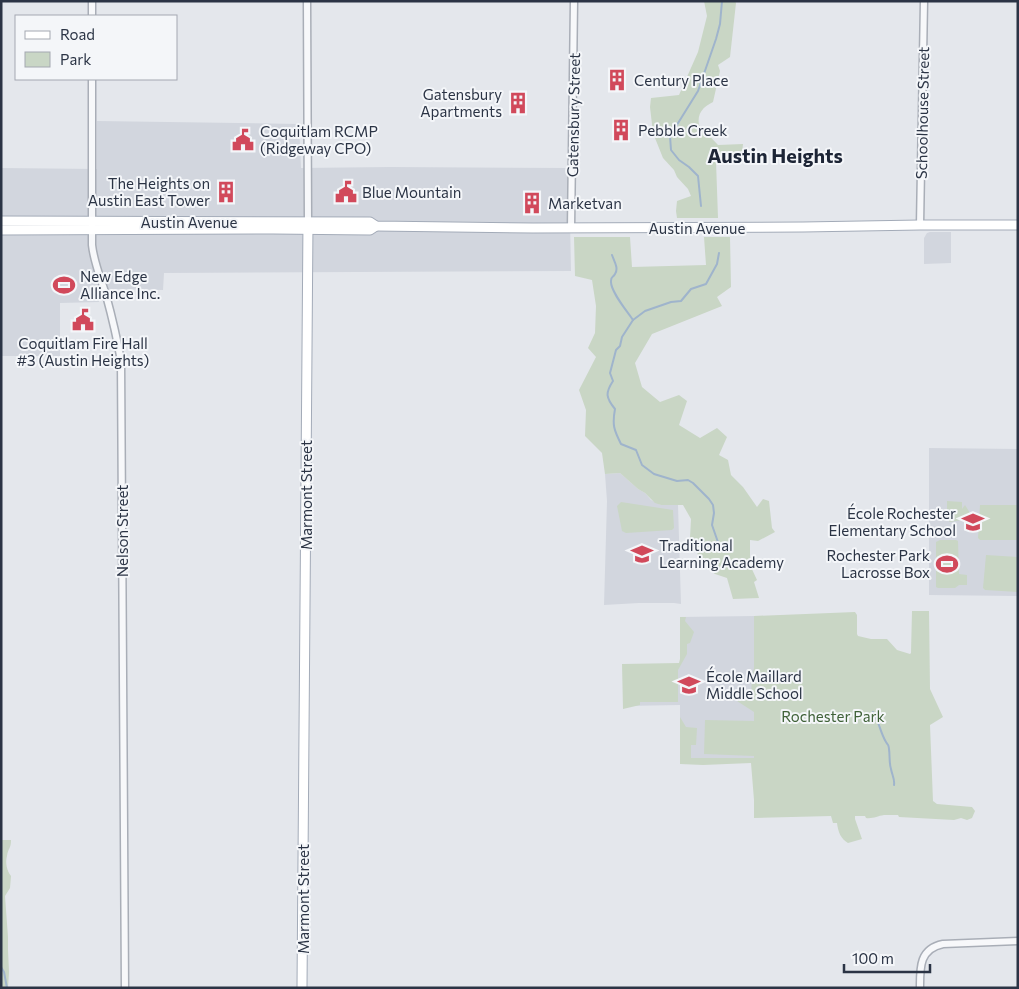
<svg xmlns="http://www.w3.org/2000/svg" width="1019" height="989" viewBox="0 0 1019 989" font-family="Commissioner,sans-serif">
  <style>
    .built { fill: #d2d6de }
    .green { fill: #c9d6c5 }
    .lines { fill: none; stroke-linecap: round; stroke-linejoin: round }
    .stream { stroke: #9fb4cc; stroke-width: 2 }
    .minor-casing { stroke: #a9aeb7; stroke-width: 9 }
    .major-casing { stroke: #a3abb8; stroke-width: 11 }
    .minor { stroke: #f7f8fa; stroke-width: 6 }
    .major { stroke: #fff; stroke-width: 9 }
    .labels { text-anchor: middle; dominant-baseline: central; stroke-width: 4; stroke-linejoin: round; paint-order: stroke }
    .poi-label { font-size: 15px; fill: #2b3445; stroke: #f4f6f9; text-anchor: start }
    .street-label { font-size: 15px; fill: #2b3445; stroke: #f4f6f9 }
    .park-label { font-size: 15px; fill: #3f6138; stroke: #f4f6f9 }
    .district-label { font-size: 20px; font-weight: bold; fill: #1d2536; stroke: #f4f6f9 }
  </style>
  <rect width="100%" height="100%" fill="#e4e7ec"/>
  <!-- built -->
  <g class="built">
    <path d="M97,121L299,124L301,168L390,167L569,168L571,271L164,273L163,290L112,289L98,293L99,302L60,303V356H1V168L97,169Z"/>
    <path d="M930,232H951V263L924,264V238L927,233Z"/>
    <path d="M929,448L1018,449V596L929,595Z"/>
    <path d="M620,473L638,489L645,493L651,500L661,505H678L681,604L674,603H639L604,605L607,501L605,474Z"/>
    <path d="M754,616V762L680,764V705L623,706L680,663V617Z"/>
  </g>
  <!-- green -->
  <g class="green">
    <path d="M704,1H735L736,3L730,57L718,65L720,71L713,102C703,107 697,113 699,125L718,145L743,144L741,163L716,161L718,218H677L676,211L677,201L691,196L688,189L677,177L674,170L663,158L653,133L650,107L651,98L679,95L698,52L707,16Z"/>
    <path d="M574,237H630L632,267L706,265L704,237H730L731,287L717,297L722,306L652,334L635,363L642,387L660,402L679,395L687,401L679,425L700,438L717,428L727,437L719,455L728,460L731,475L743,487L757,507L763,499L769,501L772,528L775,532L758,541L750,540V565L757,580L754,582L759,598L733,599L727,578L715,574L703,565L690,538L691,519L683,505H661L655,503L645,493L638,489L620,473L605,474L602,453L585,436L586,410L579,390L596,357L588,348L595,333L596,306L592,280L575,276Z"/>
    <path d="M947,501L962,502V509L965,505L970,513L968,519L950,522L944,517L949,509H947Z"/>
    <path d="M621,502L673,510L674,528L672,530L626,533L622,531L617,506Z"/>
    <path d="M980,505H1018V540H980L978,538Z"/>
    <path d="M940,540H956L958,541L959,574L967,575V585H959L955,588H938L936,587V542Z"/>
    <path d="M986,555L1018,557V592L985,590L983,588Z"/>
    <path d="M912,611H929L930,689L943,717L930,725L933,801L937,804L972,807L975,811L972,818L967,820L961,818L954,820L899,817L898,815C893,815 888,815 884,815C877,816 873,819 866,818L865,816H855V819L862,839L848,843C841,839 838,832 837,823H833L831,816L754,818V800L751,763L703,765L680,764V717L686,727L697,728L696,745H691V758H754V756L704,754L705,720L754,721V712L737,701L740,699L751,698L752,677L754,668V616L855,612L857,615V634L858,636L871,639H887L897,650L910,654L911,653Z"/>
    <path d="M680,617H686L685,621L694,632L690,643L687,644V654L678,670V702H640V705L623,709L622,664L679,663L680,659Z"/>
    <path d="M1,840H11C11,849 8,848 7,856C5,863 7,871 11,876L10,888L5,896L8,937V950L9,972L8,988H1Z"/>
  </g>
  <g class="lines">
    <!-- stream -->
    <g class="stream">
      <path d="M701,206L698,176L689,167L679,160L671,150L670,136L698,91L716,39L720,24L722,1"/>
      <path d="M719,253L717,264L706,284L691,289L681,301L671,302L645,311L633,320L622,337L620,346L616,350L610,373L613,381C605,393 606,398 615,409C612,425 614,430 621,444L636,450L642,465L654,474L677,481L688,480L693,483L709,499L713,505L714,513L712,525L720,548"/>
      <path d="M612,255C614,261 619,268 615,274C613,278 611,276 611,281C610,291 627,311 633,320"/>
      <path d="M873,712C879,721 880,732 886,742C889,747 888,743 889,749C890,756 889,763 891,769C892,775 895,779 894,785"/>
      <path d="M1,967L4,972L7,988"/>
    </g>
    <!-- minor casing -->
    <g class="minor-casing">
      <g id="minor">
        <path d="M92,1V16"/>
        <path d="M307,1L308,222"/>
        <path d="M92,79V245C94,263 101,279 106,295C112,317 117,338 121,361L125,988"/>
        <path d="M920,225L924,1"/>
        <path d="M571,228L574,1"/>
        <path d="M920,988C920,968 919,949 943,944L1018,941"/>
      </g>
    </g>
    <!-- major casing -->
    <g class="major-casing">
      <g id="major">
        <path d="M1,221L370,222L376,226L533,228L803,227L920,225H1018"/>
        <path d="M1,230L273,229L370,230L376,226"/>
        <path d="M302,988L308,222"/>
      </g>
    </g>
    <!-- minor -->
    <use href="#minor" class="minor"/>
    <!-- major -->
    <use href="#major" class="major"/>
  </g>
  <!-- icons -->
  <defs>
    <g id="building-bare" transform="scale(1.725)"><path d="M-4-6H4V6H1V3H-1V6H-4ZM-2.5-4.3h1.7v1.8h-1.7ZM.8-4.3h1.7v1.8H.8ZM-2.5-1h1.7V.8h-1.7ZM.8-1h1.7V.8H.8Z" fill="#d1495b" stroke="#f4f6f9" stroke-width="2.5" paint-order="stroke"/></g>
    <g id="civic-bare" transform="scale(1.725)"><path d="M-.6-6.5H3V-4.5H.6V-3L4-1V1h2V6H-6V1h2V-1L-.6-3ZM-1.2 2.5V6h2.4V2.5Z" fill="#d1495b" stroke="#f4f6f9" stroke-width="2.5" paint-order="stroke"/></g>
    <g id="stadium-bare" transform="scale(1.725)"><path d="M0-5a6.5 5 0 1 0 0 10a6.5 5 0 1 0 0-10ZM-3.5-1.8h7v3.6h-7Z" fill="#d1495b" stroke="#f4f6f9" stroke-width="2.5" paint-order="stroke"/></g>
    <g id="school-bare" transform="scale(1.725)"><path d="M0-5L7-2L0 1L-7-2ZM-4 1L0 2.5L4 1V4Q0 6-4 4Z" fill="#d1495b" stroke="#f4f6f9" stroke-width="2.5" paint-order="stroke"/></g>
  </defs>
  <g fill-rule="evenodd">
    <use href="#building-bare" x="617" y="80"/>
    <use href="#building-bare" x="518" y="103"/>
    <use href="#building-bare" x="621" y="130"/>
    <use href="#civic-bare" x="243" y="140"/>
    <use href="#building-bare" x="226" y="192"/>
    <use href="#civic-bare" x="346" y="192"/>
    <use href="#building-bare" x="532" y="203"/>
    <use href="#stadium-bare" x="64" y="285"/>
    <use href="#civic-bare" x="83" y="320"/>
    <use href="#school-bare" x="973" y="522"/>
    <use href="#school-bare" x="642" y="554"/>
    <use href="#stadium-bare" x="947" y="564"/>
    <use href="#school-bare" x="689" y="685"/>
  </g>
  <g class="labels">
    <!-- poi labels -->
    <g class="poi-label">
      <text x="634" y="80">Century Place</text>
      <text x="502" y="94" text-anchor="end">Gatensbury<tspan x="502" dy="17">Apartments</tspan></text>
      <text x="638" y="130">Pebble Creek</text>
      <text x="260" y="131">Coquitlam RCMP<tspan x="260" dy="17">(Ridgeway CPO)</tspan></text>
      <text x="210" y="183" text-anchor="end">The Heights on<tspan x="210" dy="17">Austin East Tower</tspan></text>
      <text x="362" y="192">Blue Mountain</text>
      <text x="548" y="203">Marketvan</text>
      <text x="80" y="276">New Edge<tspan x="80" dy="17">Alliance Inc.</tspan></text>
      <text x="83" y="343" text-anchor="middle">Coquitlam Fire Hall<tspan x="83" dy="17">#3 (Austin Heights)</tspan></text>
      <text x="956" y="513" text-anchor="end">École Rochester<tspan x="956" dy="17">Elementary School</tspan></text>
      <text x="659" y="545">Traditional<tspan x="659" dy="17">Learning Academy</tspan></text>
      <text x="930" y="555" text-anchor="end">Rochester Park<tspan x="930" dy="17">Lacrosse Box</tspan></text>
      <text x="706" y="676">École Maillard<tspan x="706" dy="17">Middle School</tspan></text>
    </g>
    <!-- street labels -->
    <g class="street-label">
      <text transform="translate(922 113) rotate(-89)">Schoolhouse Street</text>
      <text transform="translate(573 115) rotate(-89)">Gatensbury Street</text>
      <text x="189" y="222">Austin Avenue</text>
      <text x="697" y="228">Austin Avenue</text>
      <text transform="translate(306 495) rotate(-90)">Marmont Street</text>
      <text transform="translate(122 531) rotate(-90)">Nelson Street</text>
      <text transform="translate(303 899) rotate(-90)">Marmont Street</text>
    </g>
    <!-- park labels -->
    <g class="park-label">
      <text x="833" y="716">Rochester Park</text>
    </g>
    <!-- district labels -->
    <g class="district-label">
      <text x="775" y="155">Austin Heights</text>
    </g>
  </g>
  <!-- border -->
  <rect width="1019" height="989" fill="none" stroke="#2b3445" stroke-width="5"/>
  <!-- legend -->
  <rect x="15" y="15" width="162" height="65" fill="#f4f6f9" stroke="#a4a8b1"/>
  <rect x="25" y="31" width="25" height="8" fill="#ffffff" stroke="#a4a8b1"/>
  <text x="60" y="40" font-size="15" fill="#2b3445">Road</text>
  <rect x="25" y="52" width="25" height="15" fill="#c9d6c5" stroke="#a4a8b1"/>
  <text x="60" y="65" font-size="15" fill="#2b3445">Park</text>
  <!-- scale -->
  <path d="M844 964v8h86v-8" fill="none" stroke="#2b3445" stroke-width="2.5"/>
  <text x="852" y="964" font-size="15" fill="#2b3445" stroke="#f4f6f9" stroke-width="4" paint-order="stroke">100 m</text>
</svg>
